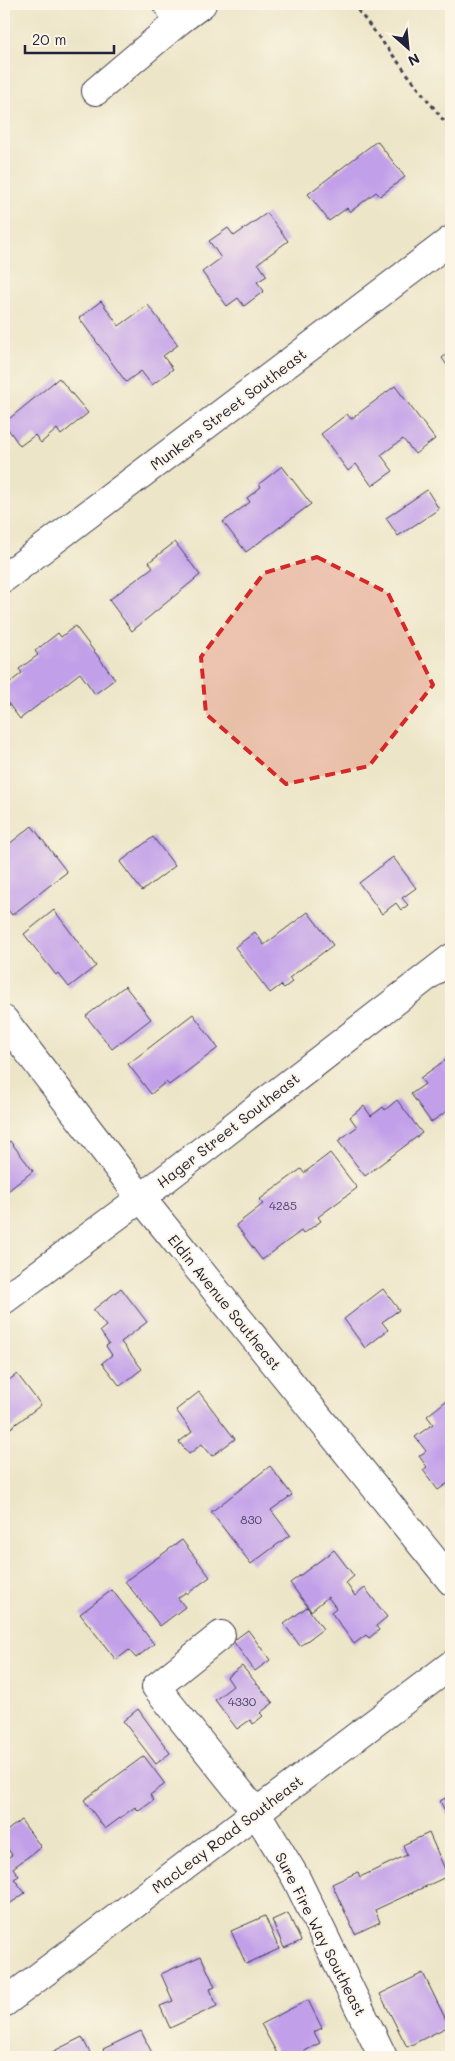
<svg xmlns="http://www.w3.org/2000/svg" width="455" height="2061" viewBox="0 0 455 2061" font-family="Mali,sans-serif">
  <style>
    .building { fill: #c2a0e9 }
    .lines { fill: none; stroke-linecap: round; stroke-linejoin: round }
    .minor-casing { stroke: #403f50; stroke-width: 30 }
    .path { stroke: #403f50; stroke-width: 3; stroke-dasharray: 4 4; stroke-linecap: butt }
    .minor { stroke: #fff; stroke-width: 28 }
    .marked { fill: #d62828; fill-opacity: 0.2; stroke: #d62828; stroke-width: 4; stroke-dasharray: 10 6; stroke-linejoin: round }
    .labels { text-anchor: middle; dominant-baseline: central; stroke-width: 4; stroke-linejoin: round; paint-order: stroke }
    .number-label { font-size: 12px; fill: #4a4266 }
    .street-label { font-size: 15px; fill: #22223b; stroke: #fcf5e5 }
  </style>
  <rect width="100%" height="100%" fill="#fcf5e5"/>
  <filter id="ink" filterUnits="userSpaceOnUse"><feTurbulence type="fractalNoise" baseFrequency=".02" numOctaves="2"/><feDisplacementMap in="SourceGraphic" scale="10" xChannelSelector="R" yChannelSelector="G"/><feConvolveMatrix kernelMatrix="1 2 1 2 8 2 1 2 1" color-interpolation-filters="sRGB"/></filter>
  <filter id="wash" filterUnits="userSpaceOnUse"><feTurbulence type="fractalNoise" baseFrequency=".0096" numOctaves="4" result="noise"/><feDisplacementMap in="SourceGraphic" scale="20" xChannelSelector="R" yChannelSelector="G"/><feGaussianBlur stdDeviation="1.12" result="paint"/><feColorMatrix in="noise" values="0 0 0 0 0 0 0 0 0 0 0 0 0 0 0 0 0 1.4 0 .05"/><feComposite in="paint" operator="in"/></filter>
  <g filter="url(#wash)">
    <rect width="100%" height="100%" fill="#ece5c7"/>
    <g id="blocks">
      <!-- building -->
      <g class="building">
        <path d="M377,141L405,177L380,196L376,192L350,212L347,208L329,221L308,194Z"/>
        <path d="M267,213L288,241L258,263L267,276L257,282L264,291L244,306L238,298L227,306L202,272L221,258L209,241L228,228L234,236Z"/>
        <path d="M101,301L119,326L148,305L178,345L163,356L173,369L152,385L141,371L126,382L79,318Z"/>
        <path d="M451,351V371L442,358Z"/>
        <path d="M59,378L88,413L61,435L57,429L41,443L35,435L20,446L4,423Z"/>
        <path d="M395,386L435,439L415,454L403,439L381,455L393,471L372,486L356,464L348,471L321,434L347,414L351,419Z"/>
        <path d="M282,466L311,504L246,552L223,522L250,502L247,498L261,487L259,484Z"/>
        <path d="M427,490L439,509L398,536L386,518Z"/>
        <path d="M175,542L200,575L132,631L109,600L153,567L149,562Z"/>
        <path d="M75,626L115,679L95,694L80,673L20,719L4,698V687L22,673L19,669L38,655L35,651L58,633L61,637Z"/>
        <path d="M32,826L67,872L12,915L4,905V848Z"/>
        <path d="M153,837L175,866L142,891L120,862Z"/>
        <path d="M393,857L416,888L402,898L408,905L401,910L396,903L382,914L359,883Z"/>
        <path d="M54,910L96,966L69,987L58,973L56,975L24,934Z"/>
        <path d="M308,912L333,945L289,978L292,982L284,988L281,985L270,993L235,947L255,932L264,945Z"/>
        <path d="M125,986L151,1019L112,1049L86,1016Z"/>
        <path d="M193,1014L218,1048L169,1085L166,1082L151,1094L128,1064Z"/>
        <path d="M451,1056V1113L449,1110L431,1122L411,1094L425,1084L420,1078Z"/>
        <path d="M397,1100L422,1133L365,1176L338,1141L357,1127L350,1117L364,1106L371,1116L383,1107L385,1110Z"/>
        <path d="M10,1141L33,1171L4,1194V1145Z"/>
        <path d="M330,1153L357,1188L318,1217L321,1221L303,1234L301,1231L262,1260L236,1225L263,1204L259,1200L301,1169L304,1173Z"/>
        <path d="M121,1288L147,1322L121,1342L142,1369L120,1386L102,1363L112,1355L106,1346L109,1344L100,1331L106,1326L93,1310Z"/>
        <path d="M383,1289L399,1310L382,1322L388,1330L365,1348L344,1319Z"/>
        <path d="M17,1374L41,1405L4,1433V1384Z"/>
        <path d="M199,1392L235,1439L212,1456L202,1444L189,1454L179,1442L192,1432L176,1410Z"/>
        <path d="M451,1397V1481L438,1490L423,1470L427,1467L419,1456L426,1451L415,1437L433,1424L427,1416Z"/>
        <path d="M270,1466L292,1495L271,1510L290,1535L251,1564L211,1512Z"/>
        <path d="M182,1540L210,1577L187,1594L186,1592L178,1598L185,1607L160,1626L125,1581Z"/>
        <path d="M334,1550L354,1576L346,1583L355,1596L365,1588L387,1617L376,1626L379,1630L369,1638L366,1635L354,1644L331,1612L336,1608L328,1597L311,1611L290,1583Z"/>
        <path d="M112,1590L154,1644L136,1658L129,1650L116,1660L80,1614Z"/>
        <path d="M307,1607L323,1629L300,1646L284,1624Z"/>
        <path d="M248,1630L270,1660L255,1671L233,1641Z"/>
        <path d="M242,1666L273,1703L260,1713L263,1716L253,1724L250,1720L237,1729L215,1700L233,1686L227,1677Z"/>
        <path d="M138,1709L170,1753L156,1764L123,1721Z"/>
        <path d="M144,1756L165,1784L150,1795L154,1800L139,1811L135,1807L105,1829L84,1800Z"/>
        <path d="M451,1795V1823L440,1801Z"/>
        <path d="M21,1820L41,1847L13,1868L19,1876L14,1879L25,1893L4,1908V1860L12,1855L4,1843V1833Z"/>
        <path d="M429,1833L448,1876L375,1910L380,1922L355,1934L332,1884L358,1872L360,1877L407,1855L403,1845Z"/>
        <path d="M288,1913L301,1941L284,1948L272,1920Z"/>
        <path d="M265,1916L279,1949L246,1964L231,1931Z"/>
        <path d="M201,1956L215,1987L210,1989L217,2006L170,2028L160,2006L173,2001L161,1974Z"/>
        <path d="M423,1973L449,2026L407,2047L380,1994Z"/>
        <path d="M308,2000L322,2028L314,2032L320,2043L293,2057H279L261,2024Z"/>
        <path d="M141,2031L154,2057H107L103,2049Z"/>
        <path d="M82,2037L92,2057H42Z"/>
      </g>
    </g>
  </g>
  <g filter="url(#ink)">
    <use href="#blocks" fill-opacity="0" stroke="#403f50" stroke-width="1"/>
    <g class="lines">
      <!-- minor casing -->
      <g class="minor-casing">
        <g id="minor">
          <path d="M180,20L202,4"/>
          <path d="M96,91L180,20L167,4"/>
          <path d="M4,578L451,240"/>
          <path d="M4,1020L141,1198L451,1581"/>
          <path d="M4,1300L141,1198L451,958"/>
          <path d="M221,1635L156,1687L256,1812L296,1878L383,2057"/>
          <path d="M4,2003L451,1665"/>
        </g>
      </g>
      <!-- path -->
      <path class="path" d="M353,4L451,130"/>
      <!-- minor -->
      <use href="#minor" class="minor"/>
    </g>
  </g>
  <!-- marked area -->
  <path class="marked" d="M317,557L388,593L433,685L369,766L286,784L206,714L201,657L264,573Z"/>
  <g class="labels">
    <!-- number labels -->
    <g class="number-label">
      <text x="283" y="1205">4285</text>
      <text x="251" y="1519">830</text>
      <text x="242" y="1701">4330</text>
    </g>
    <!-- street labels -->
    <g class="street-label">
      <text transform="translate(228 409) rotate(-37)">Munkers Street Southeast</text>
      <text transform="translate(228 1130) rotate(-38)">Hager Street Southeast</text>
      <text transform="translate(225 1302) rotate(51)">Eldin Avenue Southeast</text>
      <text transform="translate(227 1834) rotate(-37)">MacLeay Road Southeast</text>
      <text transform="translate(321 1934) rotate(63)">Sure Fire Way Southeast</text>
    </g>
  </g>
  <!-- margin -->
  <rect width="455" height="2061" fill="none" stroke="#fcf5e5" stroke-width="20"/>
  <!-- north arrow -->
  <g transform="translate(408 48) rotate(153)" stroke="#fcf5e5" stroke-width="4" paint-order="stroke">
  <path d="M0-4L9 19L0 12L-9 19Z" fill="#22223b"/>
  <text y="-8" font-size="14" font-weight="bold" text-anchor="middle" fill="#22223b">N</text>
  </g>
  <!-- scale -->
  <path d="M25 45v8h89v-8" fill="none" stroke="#22223b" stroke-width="2.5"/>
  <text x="32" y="45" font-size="15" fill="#22223b" stroke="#fcf5e5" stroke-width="4" paint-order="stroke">20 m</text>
</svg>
